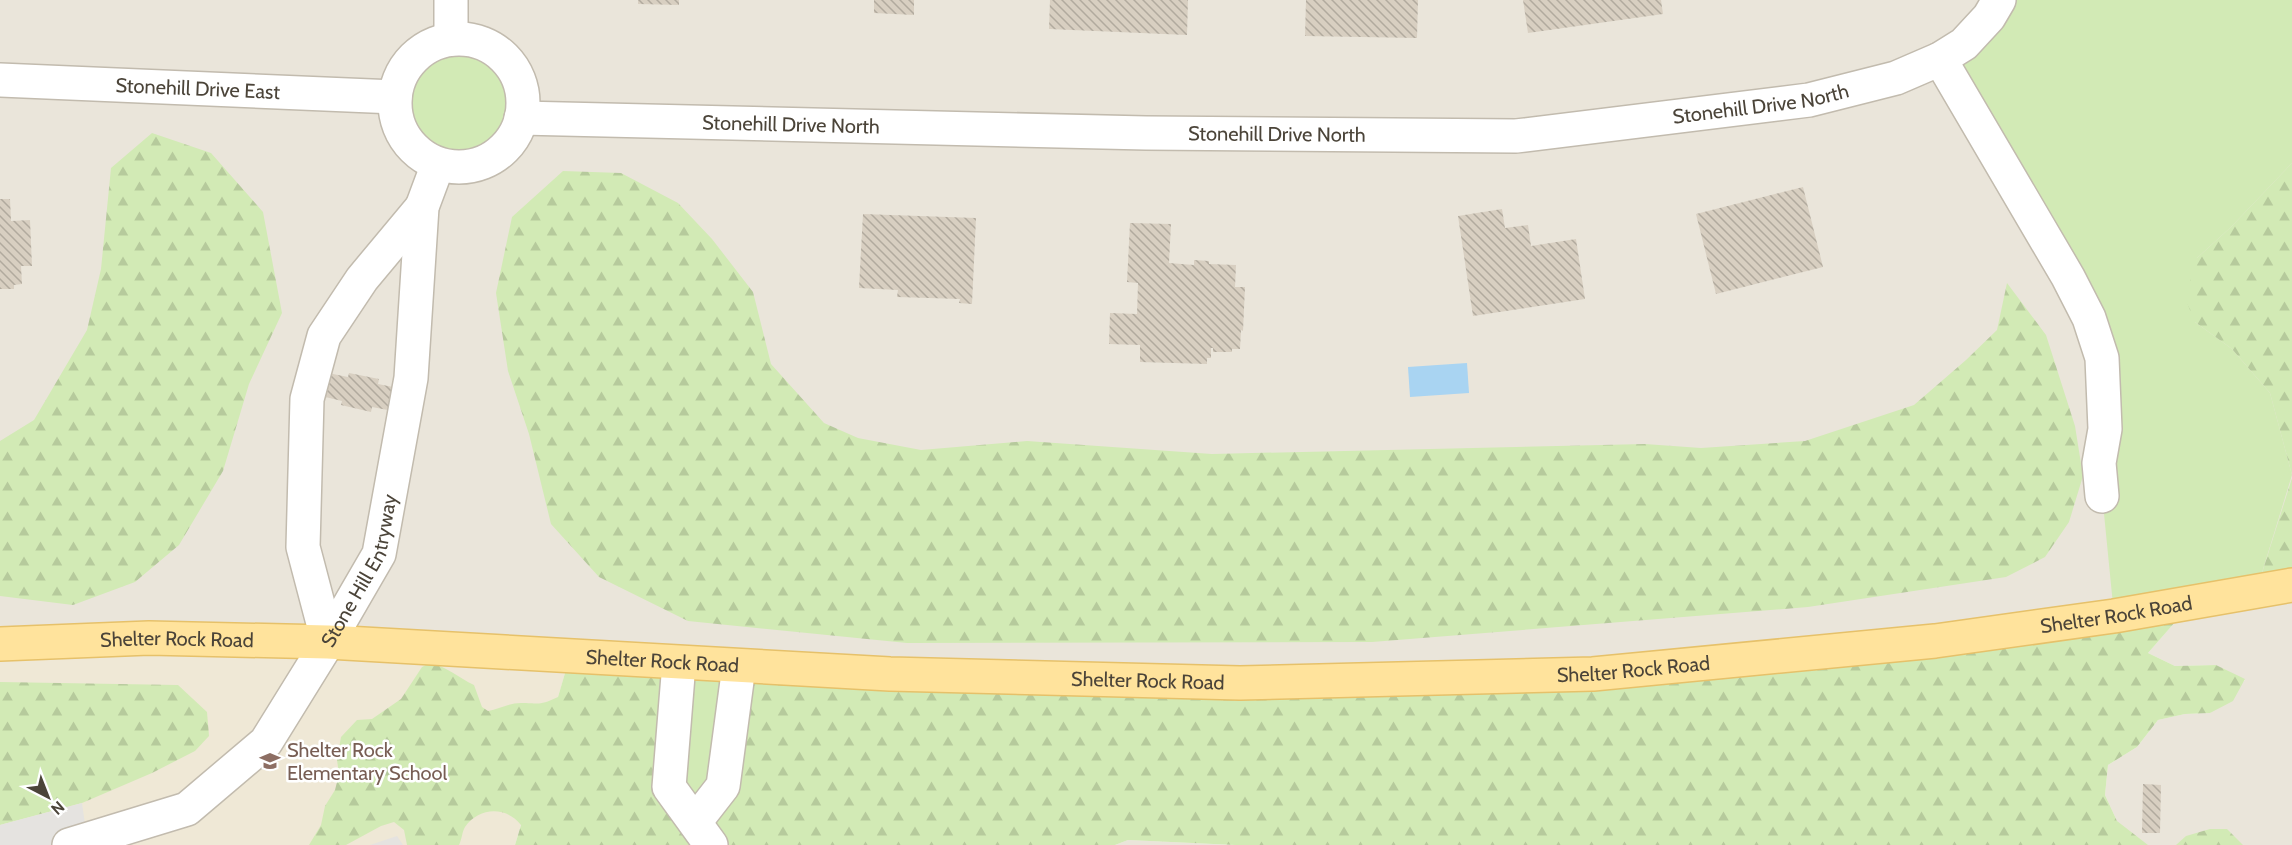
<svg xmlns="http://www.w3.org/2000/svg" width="2292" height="845" viewBox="0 0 2292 845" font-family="Cabin,sans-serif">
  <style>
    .residential { fill: #eae5da }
    .education { fill: #efe8d6 }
    .green { fill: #d2eab5 }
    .forest { fill: url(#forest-firs) }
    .parking { fill: #e5e3e0 }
    .water { fill: #a9d4f2 }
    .building { fill: url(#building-back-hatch) }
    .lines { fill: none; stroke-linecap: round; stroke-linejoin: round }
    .minor-casing { stroke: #c2bbae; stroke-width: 36 }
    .major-casing { stroke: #e6c16a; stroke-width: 36 }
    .minor { stroke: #fff; stroke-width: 33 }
    .major { stroke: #ffe39c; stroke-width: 33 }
    .labels { text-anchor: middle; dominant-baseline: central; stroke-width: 5; stroke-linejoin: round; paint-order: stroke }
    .street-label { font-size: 20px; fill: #4b4439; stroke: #fff }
    .education-label { font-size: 20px; fill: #785e54; stroke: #fff; text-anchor: start }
  </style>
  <defs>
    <pattern id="forest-firs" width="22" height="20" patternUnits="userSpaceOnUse" patternTransform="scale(1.5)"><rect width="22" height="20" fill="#d2eab5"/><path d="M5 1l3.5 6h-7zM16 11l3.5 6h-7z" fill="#b6ca9c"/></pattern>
    <pattern id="building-back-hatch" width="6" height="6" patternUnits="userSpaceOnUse" patternTransform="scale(1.5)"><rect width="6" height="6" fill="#d8cfc1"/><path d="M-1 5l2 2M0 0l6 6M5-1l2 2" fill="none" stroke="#b1aa9e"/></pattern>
  </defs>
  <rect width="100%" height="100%" fill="#f6f3ec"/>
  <!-- residential -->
  <g class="residential">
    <path d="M0,0H2292V845H2124L2117,821L2105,795L2108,765L2137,747L2158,720L2185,714L2210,713L2245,680L2216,665L2175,666L2148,653L2189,606L1593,674L0,644Z"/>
    <path d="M1128,840L1235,845H1115Z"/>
  </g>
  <!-- education -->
  <path class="education" d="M0,644L570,656L515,845H0Z"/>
  <!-- green -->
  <g class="green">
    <path d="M1999,0H2292V163L2231,227L2197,258L2195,322L2232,349L2270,393L2292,475L2256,592L2114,615L2099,463L2102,358L1940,59Z"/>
    <circle cx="459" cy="103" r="64"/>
    <path d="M679,663L739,666L723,786L695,822L674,734Z"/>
  </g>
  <!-- forest -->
  <g class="forest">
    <path d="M152,133L211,153L263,212L282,313L249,384L223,471L179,545L135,582L73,605L0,596V441L34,420L87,330L101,269L111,168Z"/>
    <path d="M2292,163V475L2270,393L2232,349L2195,322L2185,298L2197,258L2231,227Z"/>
    <path d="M563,171L621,173L678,203L712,239L753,292L771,364L824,423L858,438L921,450L1027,441L1212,454L1645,444L1701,448L1805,441L1914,405L1966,360L1997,330L2007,283L2046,335L2075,426L2083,476L2069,522L2045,557L2006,577L1808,607L1372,642L907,643L688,621L599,577L551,524L529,434L508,371L496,293L512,217Z"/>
    <path d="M2292,478V585L2256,592Z"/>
    <path d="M2190,605L2148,653L2175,666L2216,665L2245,679L2233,701L2210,713L2185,714L2158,720L2137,747L2108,765L2105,795L2117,821L2148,845H1235L1128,840L1115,845H515L521,825C506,806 479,807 465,827C462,832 462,839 459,845H407L404,830L394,822L381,826L346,845H309L321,825L325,806L335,790L339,774L337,760L341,737L357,720L372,719L401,699L422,667L430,663C446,666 459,678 474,685L482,707L488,711C499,709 509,703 521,703C540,703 539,706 558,697L570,656L679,663L674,734L695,822L723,786L739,666L1593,674Z"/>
    <path d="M0,682L178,685L207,712L209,736L195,751L152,773L82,803L0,825Z"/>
    <path d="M2210,829H2227L2243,845H2176L2186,836Z"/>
  </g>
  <!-- parking -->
  <g class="parking">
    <path d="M82,803L88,845H0V825Z"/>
    <path d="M397,836L403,845H370Z"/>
  </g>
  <!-- water -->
  <path class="water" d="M1467,363L1469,393L1410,397L1408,367Z"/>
  <!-- building -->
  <g class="building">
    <path d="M638,0H679V5L638,4Z"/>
    <path d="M874,0H914V15L874,13Z"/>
    <path d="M1050,0H1188L1187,35L1049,29Z"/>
    <path d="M1306,0H1418L1417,38L1305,36Z"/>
    <path d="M1523,0H1661L1663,14L1528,33Z"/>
    <path d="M1803,187L1823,267L1716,294L1696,214Z"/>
    <path d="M0,199H10L11,221L30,220L32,266H21L22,284L14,285V289H0Z"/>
    <path d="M1502,209L1505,228L1528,225L1531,246L1576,239L1585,299L1473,316L1458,216Z"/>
    <path d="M863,214L976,218L972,304L959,303L960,299L897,297L898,290L859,288Z"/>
    <path d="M1130,223L1171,224L1169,263L1194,265V260L1209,261V264L1236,265L1235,287H1245L1243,331L1241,330L1240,349H1232V352H1213V348H1211V358H1207V364L1140,362V345L1109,344L1110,313L1137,314L1138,283L1127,282Z"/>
    <path d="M323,372L348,377L349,373L379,379L378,384L398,388L393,411L372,407L371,412L341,405L342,401L317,395Z"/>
    <path d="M2143,784L2161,785L2160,833H2142Z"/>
  </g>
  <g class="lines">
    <!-- minor casing -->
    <g class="minor-casing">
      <g id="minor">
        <path d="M451,0V39"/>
        <circle cx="459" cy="103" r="64"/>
        <path d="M1940,59L2068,277L2089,318L2102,358L2105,429L2099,463L2102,496"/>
        <path id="s1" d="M0,80L395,97"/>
        <path id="s2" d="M521,118L1146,133L1516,136L1809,100L1896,78L1940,59L1964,44L1989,17L1999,0"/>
        <path d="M328,642L303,547L307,399L324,336L362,279L422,207"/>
        <path d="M679,663L669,787L711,845"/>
        <path d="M695,822L723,786L739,666"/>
        <path id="s3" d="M69,845L187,809L266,742L328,642L379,554L411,378L422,207L438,164"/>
      </g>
    </g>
    <!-- major casing -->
    <g class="major-casing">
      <g id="major">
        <path id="s4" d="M0,644L149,638L328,642L890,674L1240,683L1593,674L1935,641L2114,616L2292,585"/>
      </g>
    </g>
    <!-- minor -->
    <use href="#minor" class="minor"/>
    <!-- major -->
    <use href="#major" class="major"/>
  </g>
  <!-- icons -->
  <defs>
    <g id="school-bare" transform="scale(1.62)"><path d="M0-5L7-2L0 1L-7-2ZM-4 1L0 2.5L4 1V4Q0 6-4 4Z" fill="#8d6e63" stroke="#fff" stroke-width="2.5" paint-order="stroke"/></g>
  </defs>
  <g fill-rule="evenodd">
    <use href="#school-bare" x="270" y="761"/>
  </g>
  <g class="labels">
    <!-- street labels -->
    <g class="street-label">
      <text stroke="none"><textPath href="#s1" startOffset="198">Stonehill Drive East</textPath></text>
      <text stroke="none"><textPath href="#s2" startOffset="1242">Stonehill Drive North</textPath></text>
      <text stroke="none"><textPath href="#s2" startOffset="270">Stonehill Drive North</textPath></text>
      <text stroke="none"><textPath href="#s2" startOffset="756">Stonehill Drive North</textPath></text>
      <text stroke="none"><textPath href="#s3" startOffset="424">Stone Hill Entryway</textPath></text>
      <text stroke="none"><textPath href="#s4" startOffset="2121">Shelter Rock Road</textPath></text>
      <text stroke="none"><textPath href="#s4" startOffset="177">Shelter Rock Road</textPath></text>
      <text stroke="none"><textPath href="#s4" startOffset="663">Shelter Rock Road</textPath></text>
      <text stroke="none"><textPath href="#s4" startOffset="1635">Shelter Rock Road</textPath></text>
      <text stroke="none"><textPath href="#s4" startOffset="1149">Shelter Rock Road</textPath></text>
    </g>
    <!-- education labels -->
    <g class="education-label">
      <text x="287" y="750">Shelter Rock<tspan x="287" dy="23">Elementary School</tspan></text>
    </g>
  </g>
  <!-- north arrow -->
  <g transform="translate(48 797) rotate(138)" stroke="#ffffff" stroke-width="4.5" paint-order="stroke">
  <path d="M0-4.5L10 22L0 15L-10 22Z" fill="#4b4439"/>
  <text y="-9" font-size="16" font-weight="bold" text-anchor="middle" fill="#4b4439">N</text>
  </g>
</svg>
